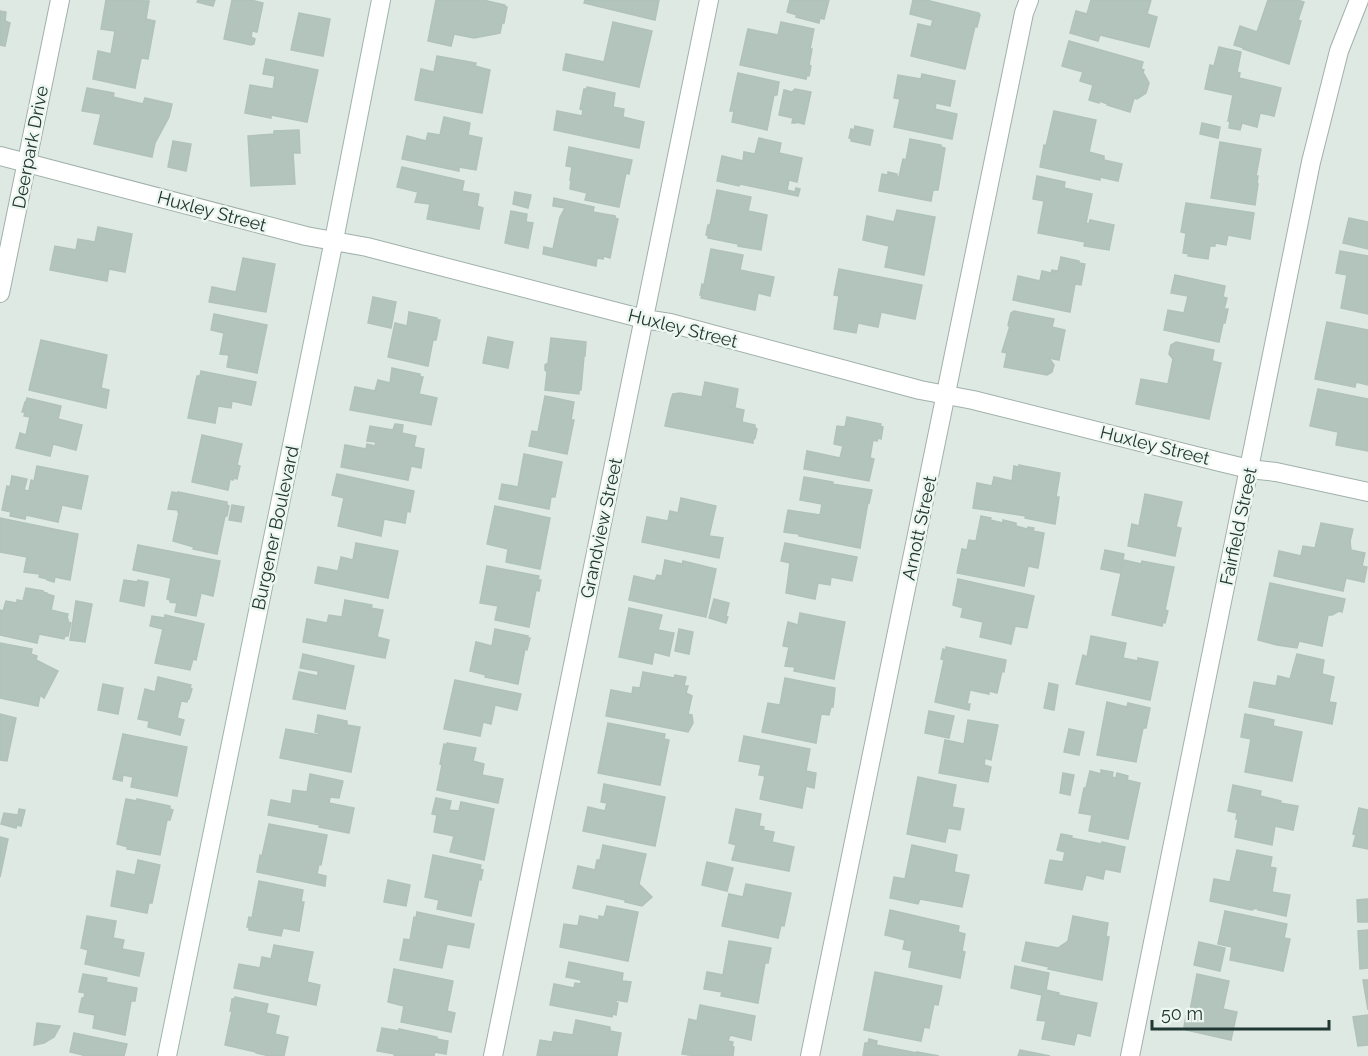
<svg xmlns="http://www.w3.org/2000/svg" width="1368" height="1056" viewBox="0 0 1368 1056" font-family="Raleway,sans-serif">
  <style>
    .building { fill: #b3c4bd; stroke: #b0c2ba; stroke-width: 1.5 }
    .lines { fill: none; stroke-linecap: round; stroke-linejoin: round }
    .minor-casing { stroke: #a1b0ab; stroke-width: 20 }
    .secondary-casing { stroke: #9db5ab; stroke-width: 20 }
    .minor { stroke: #fff; stroke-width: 18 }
    .secondary { stroke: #fff; stroke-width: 18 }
    .labels { text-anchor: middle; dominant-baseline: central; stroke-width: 5; stroke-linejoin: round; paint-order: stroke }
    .street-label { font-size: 18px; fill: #203831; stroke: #eef6f2 }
  </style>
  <rect width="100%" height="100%" fill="#dee9e4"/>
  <!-- building -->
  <g class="building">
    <path d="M106,0L149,1L146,19L155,21L148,59L141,58L135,88L93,79L98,51L111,54L115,31L101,29Z"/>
    <path d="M198,0H215L213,6L197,2Z"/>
    <path d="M232,0H251L263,3L257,32L252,31L251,37L255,39L254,44L251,45L224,39Z"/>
    <path d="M436,0H483L505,5V7H507L504,23H502L500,33L474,38L454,34L451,46L428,41Z"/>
    <path d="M585,0H659L655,20L584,3Z"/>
    <path d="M790,0H829L824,19L820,18L819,23L796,17L797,15L787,12Z"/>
    <path d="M913,0H926L979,13V15H980L977,27L975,26L965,69L911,56L918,24L931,27L933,20L910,14Z"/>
    <path d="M1091,0H1151L1147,14L1157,17L1149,47L1100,35L1098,41L1070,33L1076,11L1087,14Z"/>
    <path d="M1268,0H1297L1304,2L1298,20L1301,21L1289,64L1243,49L1244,48L1234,45L1240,26L1257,32Z"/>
    <path d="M0,11L6,12L5,21L10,23L5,46L0,45Z"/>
    <path d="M299,13L330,19L323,56L291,50Z"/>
    <path d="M613,22L652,31L639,87L563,70L566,54L604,62Z"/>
    <path d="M781,22L814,29L810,49H812L809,65L811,66L809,76L807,75L806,79L740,65L748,29L778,35Z"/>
    <path d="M1069,41L1143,62L1141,69L1144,70L1143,72L1149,83L1146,93L1137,99L1134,98L1130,112L1107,105L1108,104L1099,101V103L1089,100L1093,85L1080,81L1083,72L1062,66Z"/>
    <path d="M1219,47L1241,52L1237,72L1240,73L1239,78L1281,88L1274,116L1260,113L1257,127L1242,123L1240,130L1229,128L1230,121H1228L1233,95L1205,89L1210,65L1214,66Z"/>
    <path d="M437,56L476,63L475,66L490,70L482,113L415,100L421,69L434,72Z"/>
    <path d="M266,59L318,70L307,122L271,115V118L245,113L250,85L273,89L275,76L263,74Z"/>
    <path d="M738,73L779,82L777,95H774L767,130L732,122L734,111H730Z"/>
    <path d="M922,74L955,81L950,106L936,103L935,109L957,114L952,139L894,127L900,99L894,98L898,75L921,79Z"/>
    <path d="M587,87L615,93L613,107L624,109L623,117L644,122L639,148L554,130L557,111L582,116L583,110L580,109L584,89H587Z"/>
    <path d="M87,88L114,93L113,97L143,104L145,98L172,104L169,117L155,143L152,157L94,144L101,114L82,111Z"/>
    <path d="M795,89L811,92L804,124L796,122V123H792L793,118L779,115L784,90L792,92Z"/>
    <path d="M1054,111L1096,120L1089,152L1104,156V160L1122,164L1118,181L1100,177V180L1040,167L1044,145L1046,146Z"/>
    <path d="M444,117L470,123L468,135L482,138L476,170L459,167V171L402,159L407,136L426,141L428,133L440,135Z"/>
    <path d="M1202,123L1220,127L1218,138L1200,134Z"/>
    <path d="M855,126L873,130L870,145L851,141L852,139L849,138L851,129L854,130Z"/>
    <path d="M299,130L300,153H293L295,184L251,186L248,136L274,134V131Z"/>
    <path d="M759,138L781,143L779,153L802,158L797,182L789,180L787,190L795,192L796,188L800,189L798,196L740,184L739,186L717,181L722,156L743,161L744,152L755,154Z"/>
    <path d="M910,139L941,145V147L945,148L938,190H933L931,201L879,191L882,174L888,175V172L897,174V177H899L903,159L906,160Z"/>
    <path d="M173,141L191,144L186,171L168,167Z"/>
    <path d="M1220,142L1261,149L1256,176H1258L1257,184H1258L1255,205L1211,198Z"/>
    <path d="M569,147L632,160L629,174L626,173L619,207L585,200L587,193L570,189L571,180H570L572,167L566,166Z"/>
    <path d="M402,167L464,181L462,191L479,194L477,206L483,208L479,229L427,219L430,204L415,202L418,192L397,187Z"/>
    <path d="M1037,176L1065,182L1064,188L1092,194L1086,223L1089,224L1090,220L1114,225L1109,250L1084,246L1085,242L1038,233L1044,201L1033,199Z"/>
    <path d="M717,190L751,197L748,211L767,215L761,250L738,246V244L708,238V235H706L708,225H710Z"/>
    <path d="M515,192L531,195L528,208L513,204Z"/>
    <path d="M554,198L594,207L593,212L615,216V218L618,219L610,258L604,256L603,259L597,258L596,266L543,254L544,247L553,249L560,217L565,208L553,206Z"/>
    <path d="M1186,203L1254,213L1250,239L1228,235L1226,245L1215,243V246H1210L1208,259L1188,256L1189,254L1183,253L1186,233L1181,232Z"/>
    <path d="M897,210L935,217L924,275L885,267L889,246L863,240L867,216L894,222Z"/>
    <path d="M511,211L527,214L526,222L533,223L528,248L505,243Z"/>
    <path d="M1349,218L1368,222V249L1343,243Z"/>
    <path d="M98,227L132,234L125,272L109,269L107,281L50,270L55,246L76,250L78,239L95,242Z"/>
    <path d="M711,249L743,255L740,270L774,277L770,296L758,293L755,310L701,298L702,295H700L702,284L704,285Z"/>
    <path d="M1340,251L1368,256V314L1341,308L1347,275L1336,273Z"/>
    <path d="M1061,257L1079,261V263L1085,264L1081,285L1075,284L1070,312L1013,300L1018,276L1040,281L1042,271L1051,273L1052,270L1058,271Z"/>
    <path d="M243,258L275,264L266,312L209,302L212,287L236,292Z"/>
    <path d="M839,269L922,285L915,319L881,312L878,327L858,323L856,333L834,329L839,296L834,295Z"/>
    <path d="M1175,275L1225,286L1223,297L1227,298L1224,309H1228L1225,323H1223L1219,342L1164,330L1168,310L1184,313L1188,296L1171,293Z"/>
    <path d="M373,297L396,302L391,328L368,323Z"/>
    <path d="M1014,311L1054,319L1052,327L1065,330L1059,360L1049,358L1054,365L1052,372L1047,375L1004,367L1007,353L1002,352L1009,329L1011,330L1008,325L1011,313Z"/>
    <path d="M409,312L437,318V320H440L436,340H433L428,366L388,357L395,323L407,326Z"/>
    <path d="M214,314L267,325L257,373L227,367L229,355L220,354L224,333L211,330Z"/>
    <path d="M1327,322L1368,330V385L1356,382L1355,387L1315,379Z"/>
    <path d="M488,337L513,342L508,368L483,363Z"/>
    <path d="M551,338L586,342L585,356H584L581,390H579V394L545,390L547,372L545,370V365L548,363Z"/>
    <path d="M41,340L107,355L101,388L109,390L106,408L29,390Z"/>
    <path d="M1176,342L1214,350L1212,361L1221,363L1209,419L1136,404L1141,379L1168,384L1173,359L1169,354L1171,345Z"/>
    <path d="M392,368L420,374V377H423L419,394L437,398L431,425L350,410L355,387L375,391L378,380L390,383Z"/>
    <path d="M201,371L256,382L251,405L232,401L231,408L218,406L215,423L188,418L197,376H200Z"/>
    <path d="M705,382L738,389L735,407L726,406L744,410L742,422L755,425V428L757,429L755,438L753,440V443L665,426L671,399L673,394L680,393L702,397Z"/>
    <path d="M1318,389L1368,399V451L1336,445L1338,432L1310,426Z"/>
    <path d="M545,396L574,402L571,420H574L567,454L529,446L532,431L538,432Z"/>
    <path d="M27,398L61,406L58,419L82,425L76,450L53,444L50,456L16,448L20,433L26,435L30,417L24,416L25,412H22L25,402H26Z"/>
    <path d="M847,417L881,424L880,426L883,427L881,439L878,438L877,441L873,440L870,458L874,459L869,481L804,469L807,451L840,458L843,446L834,444L837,426L845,427Z"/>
    <path d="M395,424L403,425L402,433L416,436L414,447L424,449L421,468L411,466L408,480L341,467L345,445L366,449L367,444L375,446L376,442L367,441L370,426L393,430Z"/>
    <path d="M202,435L242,444L237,465L240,466L237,479L234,478L233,480L230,479L228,490L192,482Z"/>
    <path d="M524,454L562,462L555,497H551L549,509L499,499L502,484L518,487Z"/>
    <path d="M1019,465L1060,473L1056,497H1059L1055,524L1025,518L1026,516L973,508L977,483L992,486L994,477L1012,481L1014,466L1019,467Z"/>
    <path d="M37,466L88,476L81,509L62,505L58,522L26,515L25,519L10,516L11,512L2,510L7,486L10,487L12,476L27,479L24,490L29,491L31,480L34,481Z"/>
    <path d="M337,474L414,491L410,512L407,511L405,523L384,519L381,536L338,526L344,498L332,495Z"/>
    <path d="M804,477L833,482L832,484L872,490L869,503L868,502L860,548L799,536V534L784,532L788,510L820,515L822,504L800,500Z"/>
    <path d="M172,492L178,493V492L227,502V505L229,506L227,516H225L217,554L193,549L194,547L173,541L179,512H178V510L168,509Z"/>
    <path d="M1145,494L1182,502L1176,527L1181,528L1175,556L1128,546L1132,524L1139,526Z"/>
    <path d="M681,498L716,506L709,536L723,538L719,558L642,542L647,517L668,521L670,511L678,513Z"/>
    <path d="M232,505L244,507L241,522L229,520Z"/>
    <path d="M495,506L550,518L540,569L506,562L508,549L487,544Z"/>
    <path d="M981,516L991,518L990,520L1003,523V520L1016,523V526L1027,529L1028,527L1034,528L1033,531L1044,533L1038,568L1028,566L1024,586L957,573L962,549L967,550L969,540L976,541Z"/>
    <path d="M0,518L78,534L70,580L55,577L54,582L47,580V579L39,577L40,574L24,572L27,557L0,552Z"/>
    <path d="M1321,523L1353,529L1350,541L1351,550L1365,553L1362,566L1367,567L1364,582L1346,578L1343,591L1274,576L1279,551L1301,556L1303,546L1315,548Z"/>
    <path d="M356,543L398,551L388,598L315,583L318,567L338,571L341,557L353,560Z"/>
    <path d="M785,543L857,557L852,581L831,577L830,585L818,583L815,599L786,593L790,563L781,561Z"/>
    <path d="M138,545L220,561L213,596L201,593L196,616L175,612L177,603L170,602V600L167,599L171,578L133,570Z"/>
    <path d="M1105,550L1124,554L1120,573L1101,569Z"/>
    <path d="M665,560L682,564L683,561L716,569L706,617L629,600L634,576L655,581L657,575L662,576Z"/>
    <path d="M1124,560L1141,564L1142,561L1174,567L1165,610L1168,611L1165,623L1163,622L1162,626L1112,615Z"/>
    <path d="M487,566L539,576L538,580H541L539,591L536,590L529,627L495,620L498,606L480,603Z"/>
    <path d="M958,579L1034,596L1027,628L1015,626L1011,644L980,637L983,622L961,617L963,608L953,605Z"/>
    <path d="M124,580L137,582L138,580L148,582L144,606L120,601Z"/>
    <path d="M1270,583L1345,599L1342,612L1339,611L1332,615H1328L1322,646L1299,641L1297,648L1277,645L1258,640Z"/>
    <path d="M26,588L43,591V592L47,593V594L54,596L51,610L68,614L67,618L68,619V622L71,623L68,636H65L64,639L39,634L37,643L0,635V610L3,611L6,601L17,603V600L23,601Z"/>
    <path d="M714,599L729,603L726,616L728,617L726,623L709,618Z"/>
    <path d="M345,600L372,605L371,608L383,610L377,637L389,640L385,658L303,642L307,619L327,623L329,615L342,617Z"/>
    <path d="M76,601L92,604L85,642L70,640Z"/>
    <path d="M629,608L662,615L658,630L674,633L669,656L654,652L652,664L619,657Z"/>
    <path d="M800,613L845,622L834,679L794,671L795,667L785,666L789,647L783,646L788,622L798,625Z"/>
    <path d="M165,615L204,624L196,660L193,659L190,670L155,663L163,629L150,626L152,616L165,618Z"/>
    <path d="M495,629L528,636L527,638H530L527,650L525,649L518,684L485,677L486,675L470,671L476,642L492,646Z"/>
    <path d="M679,629L693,632L689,654L675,651Z"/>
    <path d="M1091,636L1126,643L1123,658L1138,661V658L1158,662L1150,700L1076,684L1083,655L1087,657Z"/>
    <path d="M0,643L32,649L31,654L37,656L36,660L58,671L44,698L40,695L38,706L0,698Z"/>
    <path d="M946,647L1006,660L1004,672L1002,671L997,693L989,691V694L970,690L967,704H970L969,710L935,702L944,660L941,659L943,649L946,650Z"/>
    <path d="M303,654L354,666L345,709L293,699L299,672L318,676V671L300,668Z"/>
    <path d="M1297,654L1324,660L1322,674L1334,677L1329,702L1336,703L1332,724L1249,707L1254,682L1276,686L1278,676L1290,679Z"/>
    <path d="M643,672L674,678L675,675L686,677L684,686H688L686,693L692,696L688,714L692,715L693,723L688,732L606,716L611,690L632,694L633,687L640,688Z"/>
    <path d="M158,677L191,685L190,688L192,689L189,699H188L187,702L181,701L177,718L184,720L180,735L148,727L149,721L138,719L145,689L155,692Z"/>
    <path d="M785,678L835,688L833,707H831L829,715L821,714L816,743L762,732L768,703L780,705Z"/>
    <path d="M455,680L521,694L517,710L495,705L491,724L483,722L480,736L444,729Z"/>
    <path d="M1049,683L1058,685L1054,710L1044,708Z"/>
    <path d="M103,684L123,688L118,714L98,710Z"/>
    <path d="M1107,702L1127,707L1128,703L1150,708L1146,728H1143L1136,762L1097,755Z"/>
    <path d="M929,711L954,716L949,738L925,733Z"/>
    <path d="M0,714L16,718L7,761L0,760Z"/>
    <path d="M1245,714L1274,720L1273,726L1302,732L1292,781L1245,772L1251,739L1241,737Z"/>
    <path d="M318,715L347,721V725L360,727L351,772L280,758L286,729L319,735V733L315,732Z"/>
    <path d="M968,720L998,725L991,760L985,758L984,765L991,767L988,782L939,773L945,740L964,744Z"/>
    <path d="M608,723L665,734L664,739L669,740L660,785L598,773Z"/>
    <path d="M1069,729L1084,732L1079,755L1064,752Z"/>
    <path d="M123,734L187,747L177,796L131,787L133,777L123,775L122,781L113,779Z"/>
    <path d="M744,736L810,749L806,771L816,773L814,788L806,786L802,808L760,799L765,776L759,775L761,765L739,761Z"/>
    <path d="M447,743L476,748L473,761L484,764L482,775L503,779L498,803L437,790L442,765L440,764L444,744L447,745Z"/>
    <path d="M1101,770L1113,772L1112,777L1116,778L1117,773L1128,776L1127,780L1140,783L1128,839L1089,831L1092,815L1079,813L1084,788H1086L1090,771L1101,774Z"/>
    <path d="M1063,773L1074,775L1070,795L1060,793Z"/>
    <path d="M310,774L343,781L339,798L330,797L329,803L354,808L349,833L319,827L320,825L268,815L271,800L291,804L293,790L307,792Z"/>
    <path d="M918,777L956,785L952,807L964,809L960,830L948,828L945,842L907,834Z"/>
    <path d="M604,784L665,797L655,846L583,831L588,807L605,811L607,803L601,802Z"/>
    <path d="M1233,785L1261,791L1260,796L1281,801L1280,803L1298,806L1293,830L1275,826L1272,845L1235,837L1238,819H1236L1237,813L1228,811Z"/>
    <path d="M436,798L451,801L449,810L459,811L461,802L494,809L484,860L450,852L454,836L434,832L437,815L432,814Z"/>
    <path d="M126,799L137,801V799L170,806V809L173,810L170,820H167L160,855L127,849L128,847L117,844Z"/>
    <path d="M1359,808L1368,810V849L1353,846L1356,835L1353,834Z"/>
    <path d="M19,809L25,810L21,826L17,825L16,828L1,824L4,813L18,815Z"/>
    <path d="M736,809L761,814L759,826L764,827L763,830L774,832L772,842L794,847L789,871L732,860L736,845L729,843Z"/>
    <path d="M269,824L327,835L321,865L319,864L317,874L326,876L325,886L257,872L260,855L262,856Z"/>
    <path d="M1061,834L1072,836L1071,838L1102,844V842L1125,847L1120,872L1105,869L1103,879L1086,875L1082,890L1045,883L1050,860L1063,862L1065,852L1057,850Z"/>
    <path d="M0,837L8,839L0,877Z"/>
    <path d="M603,845L646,854L639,884L652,897L642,906L625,902V900L573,888L578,866L595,870L597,860H600Z"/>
    <path d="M912,845L957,855L954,872L969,875L962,907L920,899L918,904L890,898L894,877L905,879Z"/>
    <path d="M1237,850L1272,857L1270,867L1276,868L1272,892L1290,895L1286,916L1258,910V909L1254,908V909L1252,908V910L1210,901L1214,879L1230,882Z"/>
    <path d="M433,855L481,865L480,869L483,870L481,880L479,879L471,916L437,909L439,900L425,897Z"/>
    <path d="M138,860L160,865L152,903H149L147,913L111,906L117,871L135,875Z"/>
    <path d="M707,862L733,868L727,891L702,885Z"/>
    <path d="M388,880L410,885L406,906L384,902Z"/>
    <path d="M259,881L303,890L301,902H304L299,931L283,928L281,936L249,930V927H247L249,917L252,918Z"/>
    <path d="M746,884L791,893L784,926L781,925L778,938L722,926L729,894L743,897Z"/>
    <path d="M1368,899V922H1358L1357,900Z"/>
    <path d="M607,906L638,912L628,961L560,947L564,924L578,926L580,916L599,920V916L604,917Z"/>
    <path d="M890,910L959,926L958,932L965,934L962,951L965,952L960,978L909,967L912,951L903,949L905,940L885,935Z"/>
    <path d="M1225,911L1287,924L1284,938L1290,939L1283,971L1230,960L1232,947L1218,944Z"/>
    <path d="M417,912L474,924L469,948L447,944L442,968L400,960L404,939L410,940L414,917L416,918Z"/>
    <path d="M87,916L116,921L113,938L124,940L122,949L144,953L139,976L85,964L88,950L81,948Z"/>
    <path d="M1073,916L1108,923L1106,936L1109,937L1102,980L1048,969L1049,967L1022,961L1026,942L1058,948L1068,941Z"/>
    <path d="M1368,930V968L1360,969L1358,931Z"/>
    <path d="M729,941L771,948L768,963H765L758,1003L721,996L722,992L704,989L707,972L723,975Z"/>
    <path d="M1199,942L1225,948L1220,971L1194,965Z"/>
    <path d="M274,945L313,952L307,982L320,985L316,1005L234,988L239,964L260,968L262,957L271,959Z"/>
    <path d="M569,962L623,973L622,981L631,982L627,1002L616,1000V1003H618L616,1015L613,1014L612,1017L550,1005L554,984L574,988L575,983L581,984V980L566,977Z"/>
    <path d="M1015,966L1049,973L1046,990L1059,993L1058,995L1097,1003L1090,1036L1077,1033L1074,1045L1042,1039L1046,1021L1037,1020L1042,995L1011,988Z"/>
    <path d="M394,969L453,981L447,1011L455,1013L451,1032L401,1022L404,1006L388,1002Z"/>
    <path d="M875,972L942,986L938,1005L934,1004L929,1028L924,1027L921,1041L864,1030Z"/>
    <path d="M83,974L107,978L106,982L137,988L135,1001H131L125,1035L93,1028L95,1015L79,1012L82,998H84L85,993L79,992Z"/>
    <path d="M1197,974L1229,981L1223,1009L1237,1012L1231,1040L1186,1030V1027H1184L1186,1016H1189Z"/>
    <path d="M1363,980H1368V1010Z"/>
    <path d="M235,997L268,1004L266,1013L279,1016L275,1034L288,1037L284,1056H270L256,1053V1052L225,1045L232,1011H230L232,999H234Z"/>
    <path d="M700,1005L755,1016L751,1040L730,1035L728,1041L733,1042L732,1046L734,1047L733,1056H695L682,1054L689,1019L697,1021Z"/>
    <path d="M1368,1015V1045L1358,1046L1353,1017Z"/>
    <path d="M576,1020L610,1027V1031L621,1033L617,1056H537L540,1040L552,1042L554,1032L573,1035Z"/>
    <path d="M37,1023L60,1026L54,1037L44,1043L34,1045Z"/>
    <path d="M382,1028L399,1031V1029L437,1037V1039L448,1041L446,1054L435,1052L434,1056H394L395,1054L377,1051Z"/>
    <path d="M74,1033L127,1044L124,1056H83V1055L70,1052Z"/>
    <path d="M869,1039L877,1041L876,1045L917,1053V1052L939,1056H863L865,1043H868Z"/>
    <path d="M1020,1050L1050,1056H1018Z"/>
  </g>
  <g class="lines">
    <!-- minor casing -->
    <g class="minor-casing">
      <g id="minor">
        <path d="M0,156L306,236L367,247L644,319L670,323L920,390L973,400L1220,462L1249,469L1276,472L1368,492"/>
        <path d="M0,293L60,0"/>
        <path d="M493,1056L709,0"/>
        <path d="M810,1056L1024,13L1029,0"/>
        <path d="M1130,1056L1311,162L1339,51L1359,0"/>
      </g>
    </g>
    <!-- secondary casing -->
    <g class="secondary-casing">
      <path id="secondary" d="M167,1056L334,240L381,0"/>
    </g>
    <!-- minor -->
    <use href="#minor" class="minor"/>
    <!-- secondary -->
    <use href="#secondary" class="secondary"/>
  </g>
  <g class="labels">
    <!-- street labels -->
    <g class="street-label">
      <text transform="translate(30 147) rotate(-79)">Deerpark Drive</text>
      <text transform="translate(212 211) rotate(15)">Huxley Street</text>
      <text transform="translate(683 328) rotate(14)">Huxley Street</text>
      <text transform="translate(1155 445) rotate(14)">Huxley Street</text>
      <text transform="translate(1238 526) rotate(-78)">Fairfield Street</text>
      <text transform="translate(275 528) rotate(-78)">Burgener Boulevard</text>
      <text transform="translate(601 528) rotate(-78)">Grandview Street</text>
      <text transform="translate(919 528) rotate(-78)">Arnott Street</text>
    </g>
  </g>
  <!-- scale -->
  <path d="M1152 1020v9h177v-9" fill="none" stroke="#203831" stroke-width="3"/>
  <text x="1161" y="1020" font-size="18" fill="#203831" stroke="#eef6f2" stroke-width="4.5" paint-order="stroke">50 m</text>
</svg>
